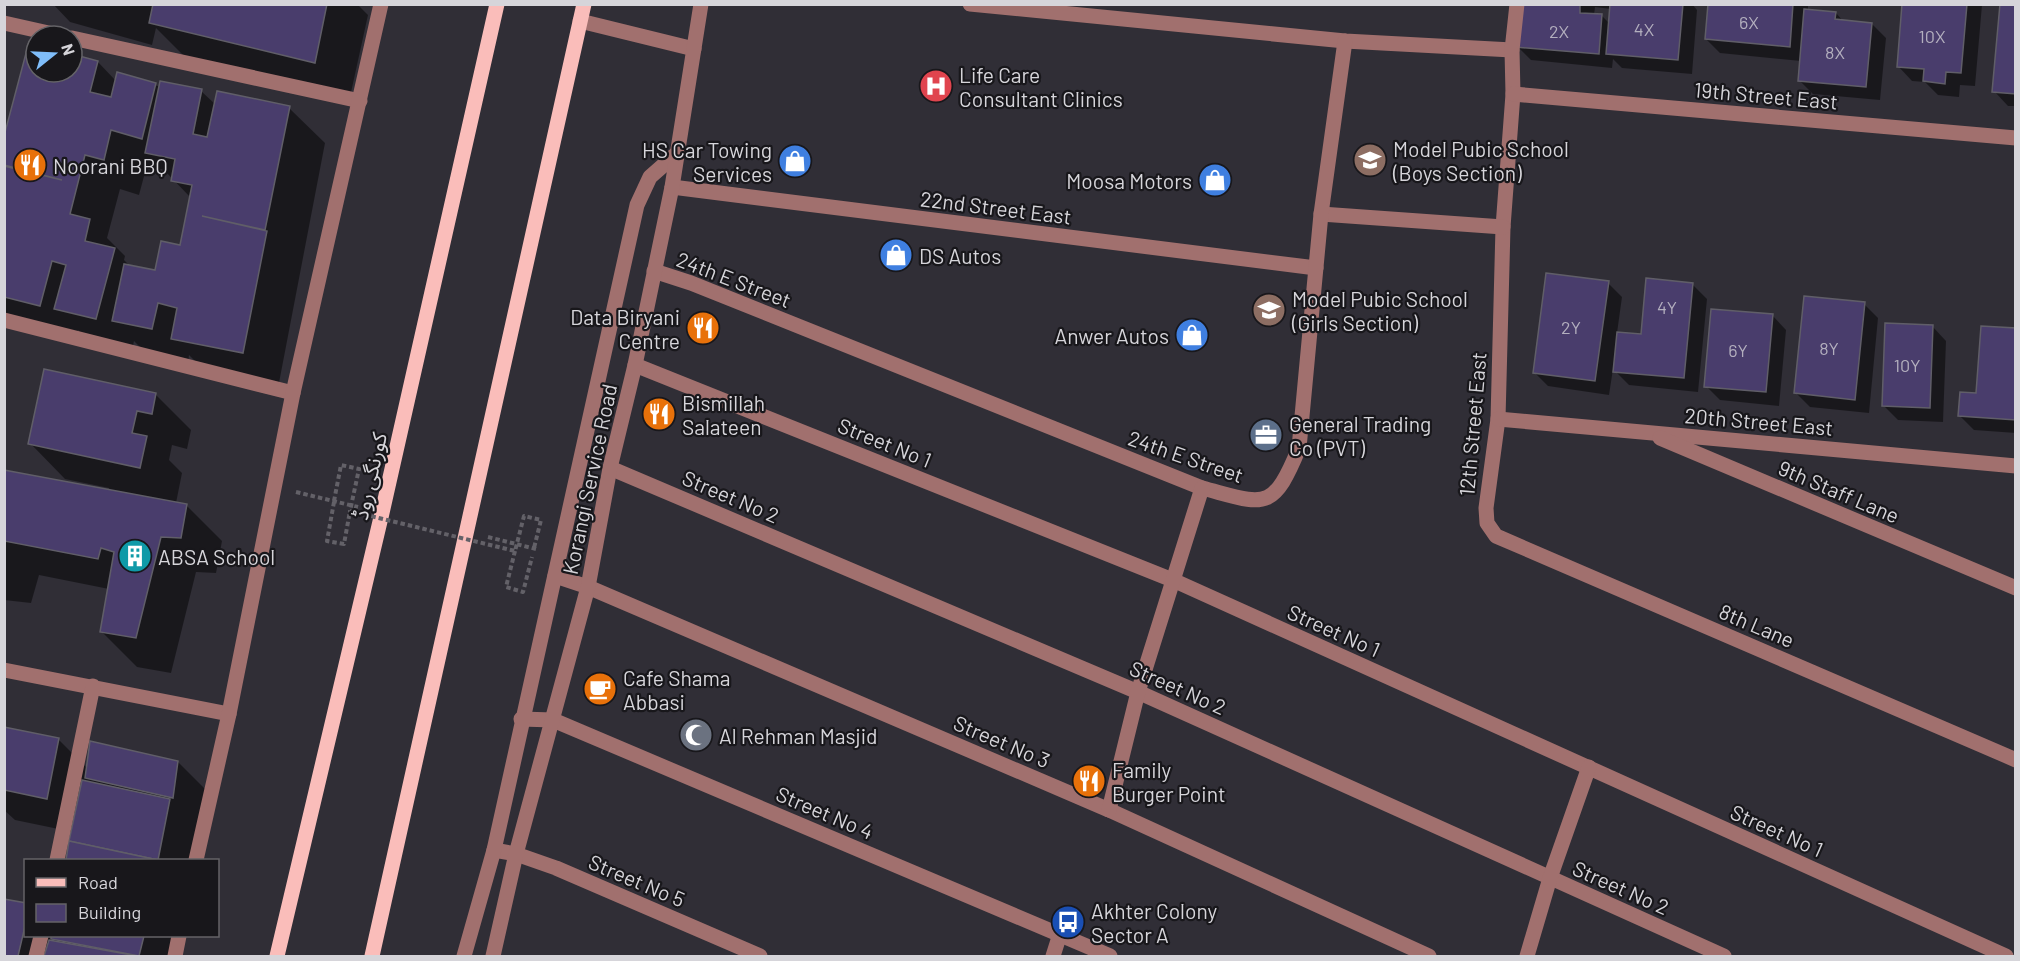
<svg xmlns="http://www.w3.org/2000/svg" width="2020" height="961" viewBox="0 0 2020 961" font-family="Barlow,'Noto Sans Arabic',sans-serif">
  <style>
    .shadow { fill: #0007; fill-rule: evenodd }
    .building { fill: #493d6c; stroke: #605e68; stroke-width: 1.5 }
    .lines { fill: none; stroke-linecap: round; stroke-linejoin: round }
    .path { stroke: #636168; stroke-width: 4; stroke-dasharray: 4.5 3; stroke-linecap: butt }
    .minor { stroke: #a1706e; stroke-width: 15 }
    .major { stroke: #fabdba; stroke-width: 15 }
    .path-bridge { stroke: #636168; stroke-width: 4; stroke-dasharray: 4.5 3; stroke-linecap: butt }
    .labels { text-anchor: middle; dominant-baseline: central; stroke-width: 4.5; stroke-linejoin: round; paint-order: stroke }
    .number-label { font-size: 18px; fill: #b3afbe }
    .poi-label { font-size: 21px; fill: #d6d5da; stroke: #18171b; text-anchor: start }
    .street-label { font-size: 21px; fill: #d6d5da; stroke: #18171b }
  </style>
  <rect width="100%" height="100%" fill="#302e36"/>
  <!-- shadow -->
  <g class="shadow">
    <path d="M53,4H357L368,15L350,97L186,58L156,28L152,45L70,22Z"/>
    <path d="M1520,4H1692L1697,10L1692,74L1622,68L1613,59L1612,68L1531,60L1517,46ZM1595,7L1611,9L1610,24L1602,16L1594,15Z"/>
    <path d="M1709,4H1808V11L1836,13L1844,22L1872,24L1886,38L1880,100L1813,94L1799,80L1801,61L1720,53L1706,39Z"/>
    <path d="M1903,4L1982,5L1975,86L1960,85L1959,97L1938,95L1925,82L1912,81L1898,66Z"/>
    <path d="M2016,4V106H2008L1994,91Z"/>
    <path d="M36,46V72H72V56L98,62L116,81L201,91L215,104L289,108L325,143L278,388L208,374L189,355L188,363L149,356L134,341L131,354L91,344L78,330L75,341L4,322V142ZM147,165L164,170L191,198L181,246L156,272L131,267L124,260L125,256L107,238L120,189L139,195ZM39,173L69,181V183L38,177Z"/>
    <path d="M1608,283L1622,297L1617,333L1643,336L1693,285L1707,299L1698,392L1629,385L1613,369L1609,395L1548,386L1534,372Z"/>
    <path d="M1864,304L1878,318L1869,413L1810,407L1796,393Z"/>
    <path d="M1772,315L1786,330L1779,406L1720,400L1706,386Z"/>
    <path d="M1932,326L1946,341L1943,422L1898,420L1884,406Z"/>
    <path d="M2016,330V433L1974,430L1960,416L1978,395Z"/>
    <path d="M155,394L191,430L187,449L172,445L169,460L182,473L176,503L186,505L222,541L216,573L196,572L171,673L137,667L101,631L109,589L39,575L31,603L4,600V472L109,491V488L65,479L30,443Z"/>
    <path d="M4,728L58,739L87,768L178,762L213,797L200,860H68L73,832L15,820L4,810Z"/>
    <path d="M4,901L26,905V936H186L181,956H4Z"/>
  </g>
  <!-- building -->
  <g class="building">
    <path d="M153,4H327L315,63L149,23Z"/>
    <path d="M1519,4H1580V13L1602,14L1599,54L1515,47Z"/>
    <path d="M1610,4H1683L1678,60L1606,54Z"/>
    <path d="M1708,4H1793L1790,47L1705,39Z"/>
    <path d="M1902,4H1967L1961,73L1946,72L1945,84L1923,81L1924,69L1897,67Z"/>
    <path d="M2000,4H2016V94L1992,92Z"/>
    <path d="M1804,9L1836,12L1835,19L1872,23L1866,87L1798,81Z"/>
    <path d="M29,42L36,44V72H72V54L98,61L90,92L111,97L117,72L156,83L142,139L111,130L104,160L85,155L70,214L90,219L85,241L115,248L96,319L54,309L66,265L52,261L40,306L4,297V166L62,180L4,165V136Z"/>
    <path d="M160,81L202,89L193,134L207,137L217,91L290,106L265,230L202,216L267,231L243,353L171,339L177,308L158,303L152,329L112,321L124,264L155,270L161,241L180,245L192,185L171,181L175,159L145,153Z"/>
    <path d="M1546,273L1609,281L1595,381L1533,373Z"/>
    <path d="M1646,278L1693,283L1684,378L1613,372L1617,332L1641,334Z"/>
    <path d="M1804,296L1865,302L1855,400L1794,393Z"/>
    <path d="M1711,309L1773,314L1766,392L1704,387Z"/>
    <path d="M1885,323L1933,325L1930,408L1882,406Z"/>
    <path d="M1981,326L2016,328V420L1958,416L1960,392L1976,393Z"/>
    <path d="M44,369L156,393L152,414L137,411L132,433L147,436L140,468L28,444Z"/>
    <path d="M4,470L187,504L181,538L161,537L136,638L100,632L114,552L101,548L98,559L4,541Z"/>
    <path d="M4,727L59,738L47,799L4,790Z"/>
    <path d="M90,741L178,761L173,798L85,778Z"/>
    <path d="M82,780L170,799L158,860L69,841Z"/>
    <path d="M69,841L158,860H66Z"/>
    <path d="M4,899L26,903V922L18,956H4Z"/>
    <path d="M51,936H144L139,956L51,939Z"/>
    <path d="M49,940L137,956H44Z"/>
  </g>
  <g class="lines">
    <!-- path -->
    <g class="path">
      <path d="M296,492L358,507"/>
      <path d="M334,502L327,541L344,544L350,511"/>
      <path d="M488,537L536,549"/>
      <path d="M515,551L506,587L523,592L532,557"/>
    </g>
    <!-- minor -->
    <g class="minor">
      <path d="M970,4L1345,41L1512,50"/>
      <path d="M1517,4L1512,50L1513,94L1503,227L1498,419L1486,508L1487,523L1496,536L2016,760"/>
      <path d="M580,21L694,49"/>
      <path d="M4,23L62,36"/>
      <path d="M72,38L360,101"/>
      <path d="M1513,94L2016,138"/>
      <path d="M672,187L1316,268"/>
      <path d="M1321,214L1503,227"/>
      <path d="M654,271L691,283L1202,488C1264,504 1272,514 1299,448L1321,214L1345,41"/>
      <path d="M4,320L293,393"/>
      <path d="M635,365L1175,581L2006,956"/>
      <path d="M1498,419L2016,466"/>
      <path d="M1660,438L2016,588"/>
      <path d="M610,468L1138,692L1724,956"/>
      <path d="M555,576L588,587L1109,810L1429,956"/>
      <path d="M4,670L229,714"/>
      <path d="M521,719L553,720L1110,956"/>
      <path d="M1109,810L1138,692L1202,488"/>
      <path d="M494,850L516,854L556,868L760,956"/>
      <path d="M57,860L93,686"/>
      <path d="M196,860L229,714L293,393L381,4"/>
      <path d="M36,956L41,936"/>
      <path d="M175,956L179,936"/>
      <path d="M464,956L494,850L637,205L650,177L675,155"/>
      <path d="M493,956L516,854L588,587L610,468L635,365L672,187L701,4"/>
      <path d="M1053,956L1060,934"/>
      <path d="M1527,956L1550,878L1589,767"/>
    </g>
    <!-- major -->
    <g class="major">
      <path d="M277,956L382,513L497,4"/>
      <path d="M372,956L584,4"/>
    </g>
    <!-- path-bridge -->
    <path class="path-bridge" d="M334,501L341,465L359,469L350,511L515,551L524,516L541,520L534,548"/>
  </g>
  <!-- icons -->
  <defs>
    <g id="hospital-disc" transform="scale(1.725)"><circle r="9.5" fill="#e0444e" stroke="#18171b"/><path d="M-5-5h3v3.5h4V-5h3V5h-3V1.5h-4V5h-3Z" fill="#fff"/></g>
    <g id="school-disc" transform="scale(1.725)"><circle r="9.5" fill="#8d6e63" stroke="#18171b"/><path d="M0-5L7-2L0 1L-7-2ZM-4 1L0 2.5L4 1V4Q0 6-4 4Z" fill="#fff"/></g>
    <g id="shop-disc" transform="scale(1.725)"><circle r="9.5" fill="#3f7fe0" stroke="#18171b"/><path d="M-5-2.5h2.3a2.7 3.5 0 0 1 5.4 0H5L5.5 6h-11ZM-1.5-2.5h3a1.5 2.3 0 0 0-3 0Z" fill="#fff"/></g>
    <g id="restaurant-disc" transform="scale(1.725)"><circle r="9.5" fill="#e8710a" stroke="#18171b"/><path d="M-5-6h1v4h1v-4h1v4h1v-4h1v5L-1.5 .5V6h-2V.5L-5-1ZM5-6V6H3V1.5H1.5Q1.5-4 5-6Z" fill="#fff"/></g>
    <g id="office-disc" transform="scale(1.725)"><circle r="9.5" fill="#5c6f8a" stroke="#18171b"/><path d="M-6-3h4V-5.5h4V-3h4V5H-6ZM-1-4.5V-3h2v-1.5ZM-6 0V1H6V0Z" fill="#fff"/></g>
    <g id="building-disc" transform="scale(1.725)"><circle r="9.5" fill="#0f9aa8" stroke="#18171b"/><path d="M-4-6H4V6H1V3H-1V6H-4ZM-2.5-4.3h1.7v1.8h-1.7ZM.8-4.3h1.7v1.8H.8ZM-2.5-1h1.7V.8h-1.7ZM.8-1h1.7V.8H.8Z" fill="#fff"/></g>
    <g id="cafe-disc" transform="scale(1.725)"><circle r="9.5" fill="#e8710a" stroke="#18171b"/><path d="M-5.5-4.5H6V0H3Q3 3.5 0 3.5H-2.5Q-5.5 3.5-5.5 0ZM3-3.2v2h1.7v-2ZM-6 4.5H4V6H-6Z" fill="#fff"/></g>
    <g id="mosque-disc" transform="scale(1.725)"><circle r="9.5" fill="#6b7280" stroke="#18171b"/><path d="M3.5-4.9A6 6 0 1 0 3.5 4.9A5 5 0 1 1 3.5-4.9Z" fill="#fff"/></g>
    <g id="bus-disc" transform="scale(1.725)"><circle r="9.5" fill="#1a4fb4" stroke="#18171b"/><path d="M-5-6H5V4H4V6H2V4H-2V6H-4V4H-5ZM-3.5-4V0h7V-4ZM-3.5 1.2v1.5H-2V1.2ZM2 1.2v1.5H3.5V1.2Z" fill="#fff"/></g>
  </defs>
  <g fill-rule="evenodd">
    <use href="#hospital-disc" x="936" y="86"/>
    <use href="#school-disc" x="1370" y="160"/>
    <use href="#shop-disc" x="795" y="161"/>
    <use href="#restaurant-disc" x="30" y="165"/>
    <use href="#shop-disc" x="1215" y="180"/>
    <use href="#shop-disc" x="896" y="255"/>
    <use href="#school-disc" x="1269" y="310"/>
    <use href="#restaurant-disc" x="703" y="328"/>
    <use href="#shop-disc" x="1192" y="335"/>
    <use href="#restaurant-disc" x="659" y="414"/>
    <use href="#office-disc" x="1266" y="435"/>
    <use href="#building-disc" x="135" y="556"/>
    <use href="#cafe-disc" x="600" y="689"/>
    <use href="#mosque-disc" x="696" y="735"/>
    <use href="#restaurant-disc" x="1089" y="781"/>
    <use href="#bus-disc" x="1068" y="922"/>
  </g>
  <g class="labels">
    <!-- number labels -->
    <g class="number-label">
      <text x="1749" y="22">6X</text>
      <text x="1644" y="29">4X</text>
      <text x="1559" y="31">2X</text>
      <text x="1932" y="36">10X</text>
      <text x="1835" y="52">8X</text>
      <text x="1667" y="307">4Y</text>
      <text x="1571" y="327">2Y</text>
      <text x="1829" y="348">8Y</text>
      <text x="1738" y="350">6Y</text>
      <text x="1907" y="365">10Y</text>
    </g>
    <!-- poi labels -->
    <g class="poi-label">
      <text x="959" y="74">Life Care<tspan x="959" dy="24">Consultant Clinics</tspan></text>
      <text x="1393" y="148">Model Pubic School<tspan x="1393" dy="24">(Boys Section)</tspan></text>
      <text x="772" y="149" text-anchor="end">HS Car Towing<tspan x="772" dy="24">Services</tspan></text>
      <text x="53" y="165">Noorani BBQ</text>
      <text x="1192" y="180" text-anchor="end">Moosa Motors</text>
      <text x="919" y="255">DS Autos</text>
      <text x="1292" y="298">Model Pubic School<tspan x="1292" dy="24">(Girls Section)</tspan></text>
      <text x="680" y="316" text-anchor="end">Data Biryani<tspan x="680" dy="24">Centre</tspan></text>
      <text x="1169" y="335" text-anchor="end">Anwer Autos</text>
      <text x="682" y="402">Bismillah<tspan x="682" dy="24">Salateen</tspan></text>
      <text x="1289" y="423">General Trading<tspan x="1289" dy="24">Co (PVT)</tspan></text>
      <text x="158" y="556">ABSA School</text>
      <text x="623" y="677">Cafe Shama<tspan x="623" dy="24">Abbasi</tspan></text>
      <text x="719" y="735">Al Rehman Masjid</text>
      <text x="1112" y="769">Family<tspan x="1112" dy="24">Burger Point</tspan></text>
      <text x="1091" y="910">Akhter Colony<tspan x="1091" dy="24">Sector A</tspan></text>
    </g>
    <!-- street labels -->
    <g class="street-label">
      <text transform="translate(1766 95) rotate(5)">19th Street East</text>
      <text transform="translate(996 207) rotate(7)">22nd Street East</text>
      <text transform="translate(734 279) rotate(21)">24th E Street</text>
      <text transform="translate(1759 421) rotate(5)">20th Street East</text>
      <text transform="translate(1472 424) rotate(-85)">12th Street East</text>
      <text transform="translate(885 442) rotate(22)">Street No 1</text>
      <text transform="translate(1186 456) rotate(19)">24th E Street</text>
      <text transform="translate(369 476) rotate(-77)">کورنگی روڈ</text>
      <text transform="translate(589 479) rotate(-78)">Korangi Service Road</text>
      <text transform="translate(1839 491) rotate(23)">9th Staff Lane</text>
      <text transform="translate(731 496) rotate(23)">Street No 2</text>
      <text transform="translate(1757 625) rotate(23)">8th Lane</text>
      <text transform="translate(1334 630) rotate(24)">Street No 1</text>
      <text transform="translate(1178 687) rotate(24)">Street No 2</text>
      <text transform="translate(1002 741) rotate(23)">Street No 3</text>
      <text transform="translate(825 812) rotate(23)">Street No 4</text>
      <text transform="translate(1777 830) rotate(24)">Street No 1</text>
      <text transform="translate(637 880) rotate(23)">Street No 5</text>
      <text transform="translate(1621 887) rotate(24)">Street No 2</text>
    </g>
  </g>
  <!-- border -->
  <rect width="2020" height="961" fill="none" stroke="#d6d5da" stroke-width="12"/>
  <!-- legend -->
  <rect x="24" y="859" width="195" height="78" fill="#18171b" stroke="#646367" stroke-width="1.5"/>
  <rect x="36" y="878" width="30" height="9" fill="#fabdba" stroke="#646367" stroke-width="1.5"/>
  <text x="78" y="889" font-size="18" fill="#d6d5da">Road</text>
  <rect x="36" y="904" width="30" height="18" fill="#493d6c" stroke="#646367" stroke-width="1.5"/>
  <text x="78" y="919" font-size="18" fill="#d6d5da">Building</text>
  <!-- north arrow -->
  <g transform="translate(54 54) rotate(72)"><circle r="28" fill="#18171b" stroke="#646367" stroke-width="1.5"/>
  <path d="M0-4.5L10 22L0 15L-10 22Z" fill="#7fbdf9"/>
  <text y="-9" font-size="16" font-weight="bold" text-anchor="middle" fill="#d6d5da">N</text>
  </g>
</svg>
